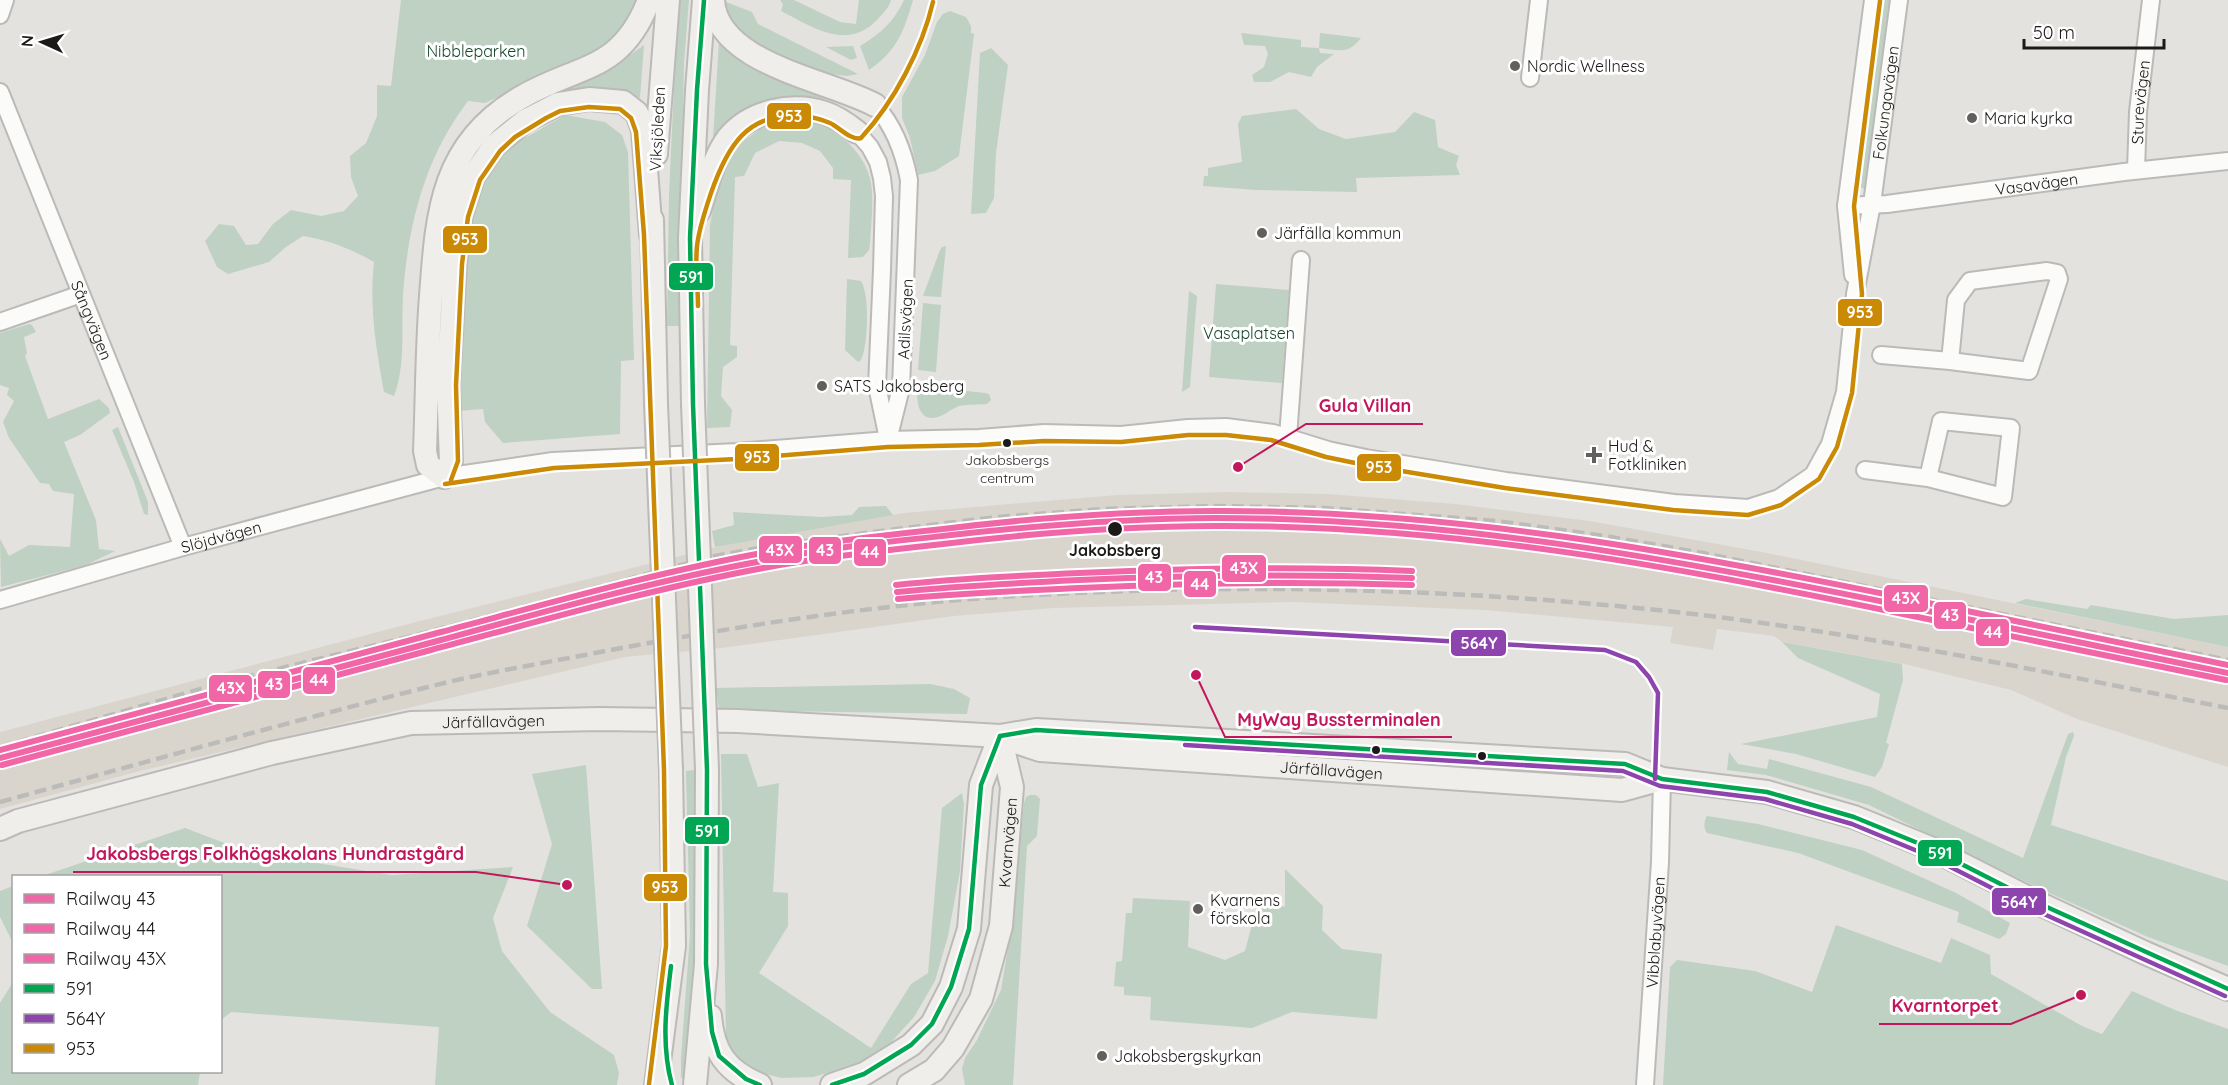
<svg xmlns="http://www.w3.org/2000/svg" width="2228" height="1085" viewBox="0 0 2228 1085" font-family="Quicksand,sans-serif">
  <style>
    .built { fill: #d9d5cd }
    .green { fill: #bfd1c2 }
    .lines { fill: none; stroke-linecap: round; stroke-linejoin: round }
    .street-casing { stroke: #bbbab8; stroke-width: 20 }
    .secondary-casing { stroke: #bbbab8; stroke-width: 26 }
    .street { stroke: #fbfbfa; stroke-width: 16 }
    .secondary { stroke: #f0eeea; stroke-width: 22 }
    .rail { stroke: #bbbbba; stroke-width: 4.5; stroke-dasharray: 12 6; stroke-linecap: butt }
    .secondary-bridge-casing { stroke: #bbbab8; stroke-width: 26; stroke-linecap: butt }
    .secondary-bridge { stroke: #f0eeea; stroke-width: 22 }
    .bus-1-casing { stroke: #fff; stroke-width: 9 }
    .bus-2-casing { stroke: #fff; stroke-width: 9 }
    .bus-3-casing { stroke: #fff; stroke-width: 9 }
    .bus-1 { stroke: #00a651; stroke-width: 4.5 }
    .bus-2 { stroke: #8e44ad; stroke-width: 4.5 }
    .bus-3 { stroke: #cb8a05; stroke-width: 4.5 }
    .rail-1-casing { stroke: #fff; stroke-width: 10 }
    .rail-2-casing { stroke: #fff; stroke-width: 10 }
    .rail-3-casing { stroke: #fff; stroke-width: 10 }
    .rail-1 { stroke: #f166a7; stroke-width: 6 }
    .rail-2 { stroke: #f166a7; stroke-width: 6 }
    .rail-3 { stroke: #f166a7; stroke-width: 6 }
    .poi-dot { fill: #61605e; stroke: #fff; stroke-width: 2 }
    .bus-dot { fill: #1b1a18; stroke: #fff; stroke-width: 2 }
    .labels { text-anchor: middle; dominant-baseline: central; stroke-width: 6; stroke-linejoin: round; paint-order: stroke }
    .bus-label { font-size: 14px; fill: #1b1a18; stroke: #fff }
    .park-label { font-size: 16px; fill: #15472a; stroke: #fff }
    .poi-label { font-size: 16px; fill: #1b1a18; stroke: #fff; text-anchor: start }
    .street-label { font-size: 16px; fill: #1b1a18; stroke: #fff }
    .stop-label { font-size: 16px; font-weight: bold; fill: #1b1a18; stroke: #fff }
    .leader { fill: none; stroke: #c2185b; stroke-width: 2 }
    .callout-dot { fill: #c2185b; stroke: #fff; stroke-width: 2 }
    .callout-label { font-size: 18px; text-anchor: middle; font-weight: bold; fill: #c2185b; stroke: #fff; stroke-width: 6; stroke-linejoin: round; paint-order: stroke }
    .line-badge { stroke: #fff; stroke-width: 2 }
    .badge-label { font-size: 16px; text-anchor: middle; font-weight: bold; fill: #fff }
  </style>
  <rect width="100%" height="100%" fill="#e4e2df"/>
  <!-- built -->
  <path class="built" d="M1228,492L1328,494L1456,504L1590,521L1767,553L2228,647V767L2077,719L2011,690L1904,664L1782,642L1774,636L1717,629L1713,650L1670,643L1673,627L1484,610L1293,602L1054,608L954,616L722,648L625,657L140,771L0,809V732L412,623L760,536L904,513L1117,495Z"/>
  <!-- green -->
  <g class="green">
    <path d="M401,0H638L631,16L612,40L587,56L485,103L468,101C425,157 408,225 403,295C401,328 406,365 394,396L384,392C376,347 369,308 374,262C351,249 329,240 303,236L286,247L269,262L228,274L217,267L205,241L219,224L234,226L246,245L258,244L273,224L291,210L321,216L344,211L358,196L351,177L350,156L366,143L377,116V85L391,86Z"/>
    <path d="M678,0H689L684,63L679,326H667L669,195Z"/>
    <path d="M721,0L752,12L758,24L858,74L847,76L824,73L755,48L727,19Z"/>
    <path d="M780,0H794L840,22L856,24L859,0H891C889,8 883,13 878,19C847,52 813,27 781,11L783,4Z"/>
    <path d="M904,0H913C904,31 897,51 869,70L860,46C880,34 894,22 904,0Z"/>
    <path d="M1879,0H1889L1866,189L1856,187Z"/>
    <path d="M950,11L966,17L971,26V33L974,34L959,156L935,171L918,175L910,138L902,118V97L925,55L937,22L943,14Z"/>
    <path d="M1241,33L1301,40V47L1319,48L1320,33L1361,38C1348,55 1339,50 1319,48L1320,53L1334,54L1317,67L1311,77L1289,72L1270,82H1254L1252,75L1264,67L1268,54L1265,46L1244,45Z"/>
    <path d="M719,41L728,50L839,100C805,97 774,93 744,111C732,117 723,130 713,138Z"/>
    <path d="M644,45L640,98C605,85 582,86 547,99C511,112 479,142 463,177C455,195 453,215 450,234C442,296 442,359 439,420L433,421C436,347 431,197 479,140C491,126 506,114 522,105C540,95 561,89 581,81C603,72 625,59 644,45Z"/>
    <path d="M853,46L857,58L851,60L826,47Z"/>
    <path d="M991,48L1008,65L996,153L994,198L986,213L971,214L980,53Z"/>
    <path d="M1296,109L1319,129L1346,139L1395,132L1414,112L1435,120L1438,147L1459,156L1456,165L1460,175L1356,178L1357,192L1256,190L1203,186L1204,176H1208V168L1242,162L1238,124L1242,116Z"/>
    <path d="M565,115L605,122L622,135L628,152L634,360L621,361L620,434L503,443L485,422L483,409L458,411L465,262L475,192L504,150Z"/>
    <path d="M786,122C795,122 805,121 814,123C840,128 867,157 871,183C874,203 871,224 870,243L869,250L863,257L848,258L851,180L833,179V168L820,151L802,143L779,141L755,153L744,176L735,177L730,345L737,346V357L723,367L721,396L732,410L730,427L707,428L710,225L717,188L730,154L739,144L760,129Z"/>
    <path d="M946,246L941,297L923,296L940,250L942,247Z"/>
    <path d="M847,279L861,281C870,295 868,346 861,360L858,362L845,350Z"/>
    <path d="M1216,284L1289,290L1282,383L1209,377Z"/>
    <path d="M1189,291L1197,296L1190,387L1182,392Z"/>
    <path d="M923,303L941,305L936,372L918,370Z"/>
    <path d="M29,324L32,325L36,332L24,337L27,353L25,356L48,419L99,399L109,408L110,413L80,435L64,442L96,520L99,549L115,551L86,565L1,587L0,539L9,556L29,545L70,547L74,494L53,491L49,484L40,483L9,438L3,422L14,401L7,395L9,388L0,385V333Z"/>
    <path d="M922,386L985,393L989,394L991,400L987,404C978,405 968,404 959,406C950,409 942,418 933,418C918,419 916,399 918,389Z"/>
    <path d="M118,427L148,502V515L144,514L134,482L112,430Z"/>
    <path d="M886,506L893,515L715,547L712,531L734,525L733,512L822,517L852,515L859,507Z"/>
    <path d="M2026,599L2087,609L2091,605L2174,619L2228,615V647L2015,603Z"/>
    <path d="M1782,642L1902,664L1903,680L1886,743L1889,744L1882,767L1875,777L1796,754L1741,744L1877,717L1880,694L1798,658Z"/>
    <path d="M930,684L954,689L970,698L967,714L719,710L716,688Z"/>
    <path d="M2073,732L2074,736L2066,757L2051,825L2228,881V966L2148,937L2047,892L1869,805L1766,775L1727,770L1729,752L1738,764L1767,769L1769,759L1871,787L2023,858L2068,734Z"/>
    <path d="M721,754H747L758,787L779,783L773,892L788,893V926L759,973L871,1048L911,984L928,973L942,808L962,793L964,804L960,871L948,936L935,981L914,1017L885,1049L849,1067L813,1077L781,1078L755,1071L736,1057L726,1037Z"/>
    <path d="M586,765L602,989H592L527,926L552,844L532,774Z"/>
    <path d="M694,770L696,948L686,1075L684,1080L681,1077V1058L690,934L686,771Z"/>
    <path d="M1030,795H1036L1040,799L1037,836L1027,846L1013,1085H965L962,1069L965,1058L977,1040L1001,990L1013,918L1024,803L1026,797Z"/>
    <path d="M1707,816L1758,824L1862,850L1956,893L2010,923L2006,934L1999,939L1957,922L1959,912L1798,853L1707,833C1703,828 1704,821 1707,816Z"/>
    <path d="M185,828L248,852L392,875L513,867L493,918L502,951L550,1012L614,1055L619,1073L617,1085H435L439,1027L231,1012L221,1020L220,876H42Z"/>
    <path d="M1285,869L1323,906L1322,930L1342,949L1382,954L1377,1019L1292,1012L1252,1028L1150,1020L1151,997L1124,995V987L1114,986L1116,962L1122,961L1126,913H1132L1133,898L1190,901L1188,947L1225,960L1245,951L1258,901L1273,902L1285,907Z"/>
    <path d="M13,886H14L13,943L0,917V891Z"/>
    <path d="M1836,925L1941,963L1951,938L1990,955L1991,974L2082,1026L2102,1034L2132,991L2175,1010L2228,1029V1085H1663L1670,967L1677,960L1755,971L1812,992Z"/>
    <path d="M13,982L14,1072H200L198,1085H0V1003Z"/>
  </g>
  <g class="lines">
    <!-- street casing -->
    <g class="street-casing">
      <g id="street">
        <path d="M0,15L5,0"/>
        <path d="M1530,78L1539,0"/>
        <path id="s1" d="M0,92L183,547"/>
        <path d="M875,105C894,126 904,153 909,180L901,388L888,440"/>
        <path d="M857,132L870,147L878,162L882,178L884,196L882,270L877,386L887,434"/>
        <path id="s2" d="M2136,170L2138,112L2151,0"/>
        <path id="s3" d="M1846,206L1887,204L2124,172L2228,161"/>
        <path d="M1853,275L1846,206L1873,0"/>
        <path d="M0,322L81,294"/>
        <path d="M1881,355L1950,361L1956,300L1970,281L2047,271L2057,273L2059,279L2029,371L1950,361"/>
        <path d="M1288,437L1301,260"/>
        <path d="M1865,470L1928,478L1941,421L2011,428L2003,497L1928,478"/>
        <path id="s4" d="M0,600L183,547L444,477L553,461L737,452L888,440L979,438L1044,433L1121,435L1188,428L1226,427L1273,433L1328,450L1366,458L1506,481L1674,503L1748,508L1779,498L1813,475L1830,444L1845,392L1855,294L1872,204L1899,0"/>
        <path id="s5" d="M1645,1085L1660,862L1662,779"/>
      </g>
    </g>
    <!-- secondary casing -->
    <g class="secondary-casing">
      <g id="secondary">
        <path d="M649,0C621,73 578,64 520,98C441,144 437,213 431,296C427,347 427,399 425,451L428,465L444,477L451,461L448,385L455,263L461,215L473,177L494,146L525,121L558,104L589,99L623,102L637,113L643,130L651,235"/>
        <path d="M713,0C716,64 829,80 875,105"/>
        <path d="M656,154L668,0"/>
        <path d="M699,211C707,187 713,158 728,138C750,111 792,102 825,113C837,117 847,124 857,132"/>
        <path d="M652,220L656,404"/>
        <path d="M693,404L690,238L697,90L704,0"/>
        <path id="s6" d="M1004,738L1040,750L1622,790L1662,779"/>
        <path id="s7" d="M0,829L18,821L272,753L411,723L600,719L738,721L1000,736L1036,730L1625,764L1662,779L1767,792L1854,817L1930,848L2038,903L2143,952L2228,989"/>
        <path d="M710,1016C713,1052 726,1071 760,1085"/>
        <path d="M656,1085L674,946L671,770"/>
        <path d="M695,1085L706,964L707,770"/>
        <path d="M832,1085L864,1074L911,1045L932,1024L951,987L969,929L981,785L1000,736"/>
        <path id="s8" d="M909,1085L934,1070L953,1048L981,999L1001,926L1012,787L1000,736"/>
      </g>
    </g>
    <!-- street -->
    <use href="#street" class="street"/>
    <!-- secondary -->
    <use href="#secondary" class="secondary"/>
    <!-- rail -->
    <g class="rail">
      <path d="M0,747L221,683L424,633L715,556L775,545L888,530L998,517L1103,509L1214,506L1325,508L1496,521L1605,536L1703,553L2228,660"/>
      <path d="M0,802C142,763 285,723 428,687C483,673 539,664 595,653C695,634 796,617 898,606C984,596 1071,593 1158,590C1325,586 1492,593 1657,610C1849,630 2039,671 2228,708"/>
    </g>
    <!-- secondary-bridge casing -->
    <g class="secondary-bridge-casing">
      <g id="secondary-bridge">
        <path d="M656,404L671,770"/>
        <path d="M693,404L707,770"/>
      </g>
    </g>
    <!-- secondary-bridge -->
    <use href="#secondary-bridge" class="secondary-bridge"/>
    <!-- bus-1 casing -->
    <g class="bus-1-casing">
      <g id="bus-1">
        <path d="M704,0L697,90L690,238L693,404L707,770L706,964L712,1032L719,1056L746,1079L760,1085"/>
        <path d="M1000,736L1036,730L1625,764L1662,779L1767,792L1854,817L1930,848L2038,903L2228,989"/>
        <path d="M671,966C666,1006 661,1045 672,1085"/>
        <path d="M832,1085L864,1074L911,1045L932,1024L951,987L969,929L981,785L1000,736"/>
      </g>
    </g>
    <!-- bus-2 casing -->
    <g class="bus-2-casing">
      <g id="bus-2">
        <path d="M1195,627L1605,650L1636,662L1649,677L1658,693L1655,779"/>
        <path d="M1185,745L1623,771L1660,786L1765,799L1852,824L1927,855L2035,910L2225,996"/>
      </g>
    </g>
    <!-- bus-3 casing -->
    <g class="bus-3-casing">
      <g id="bus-3">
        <path d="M698,306C698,286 695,266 697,246C699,228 705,211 711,193C727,147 747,111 803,116C812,117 821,119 830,123C839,127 851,141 861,138C894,102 922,49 933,2"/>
        <path d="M451,480L458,461L456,385L462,264L468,217L480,180L500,151L515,137L546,118L560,111L589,107L620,109L631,118L636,132L644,235L664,770L666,946L649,1084"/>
        <path d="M445,484L554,468L737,459L888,447L979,445L1044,441L1121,442L1188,435H1226L1271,440L1326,457L1365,465L1505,488L1673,510L1748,515L1781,505L1819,479L1837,447L1852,393L1862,294L1854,206L1880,1"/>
      </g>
    </g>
    <!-- bus-1 -->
    <use href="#bus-1" class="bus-1"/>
    <!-- bus-2 -->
    <use href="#bus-2" class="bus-2"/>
    <!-- bus-3 -->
    <use href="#bus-3" class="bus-3"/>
    <!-- rail-1 casing -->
    <g class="rail-1-casing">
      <g id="rail-1">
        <path d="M897,592C958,586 1018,583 1079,580C1190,575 1301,574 1412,578"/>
        <path d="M0,758C147,719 294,679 441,640C550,610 661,579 773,559C829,548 886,542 942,536C1033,526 1124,518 1215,518C1451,518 1675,559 1904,606C2012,628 2120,651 2228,673"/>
      </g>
    </g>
    <!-- rail-2 casing -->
    <g class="rail-2-casing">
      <g id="rail-2">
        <path d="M898,599C958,593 1019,591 1079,588C1190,583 1301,581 1412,585"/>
        <path d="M2,765C145,727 288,689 431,650C544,620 658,587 774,566C830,556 887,550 943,544C1034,533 1124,526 1216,526C1451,525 1674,566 1903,614C2011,636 2119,658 2226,680"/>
      </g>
    </g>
    <!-- rail-3 casing -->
    <g class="rail-3-casing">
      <g id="rail-3">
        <path d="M896,585C957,578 1018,576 1079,573C1190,568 1301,566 1412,571"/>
        <path d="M0,750C147,711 294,672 441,632C550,603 661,571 773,551C829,541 886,535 943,529C1033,518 1124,511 1215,511C1451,510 1675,551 1904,598C2012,621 2120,643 2228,665"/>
      </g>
    </g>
    <!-- rail-1 -->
    <use href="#rail-1" class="rail-1"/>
    <!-- rail-2 -->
    <use href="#rail-2" class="rail-2"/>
    <!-- rail-3 -->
    <use href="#rail-3" class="rail-3"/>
  </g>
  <!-- markers -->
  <g class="poi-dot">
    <circle cx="1515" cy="66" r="6"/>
    <circle cx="1972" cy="118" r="6"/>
    <circle cx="1262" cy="233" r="6"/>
    <circle cx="822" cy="386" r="6"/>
    <path d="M1591 446h6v6h6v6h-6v6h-6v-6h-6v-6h6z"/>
    <circle cx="1198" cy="909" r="6"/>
    <circle cx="1102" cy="1056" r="6"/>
  </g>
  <g class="bus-dot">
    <circle cx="1007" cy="443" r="5"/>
    <circle cx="1115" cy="529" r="8"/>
    <circle cx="1376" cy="750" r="5"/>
    <circle cx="1482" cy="756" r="5"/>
  </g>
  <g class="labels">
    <!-- bus labels -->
    <g class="bus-label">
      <text x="1007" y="460">Jakobsbergs<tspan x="1007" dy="18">centrum</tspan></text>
    </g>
    <!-- park labels -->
    <g class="park-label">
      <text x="476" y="51">Nibbleparken</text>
      <text x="1249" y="333">Vasaplatsen</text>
    </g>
    <!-- poi labels -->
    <g class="poi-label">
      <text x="1527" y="66">Nordic Wellness</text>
      <text x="1984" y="118">Maria kyrka</text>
      <text x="1274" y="233">Järfälla kommun</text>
      <text x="834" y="386">SATS Jakobsberg</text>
      <text x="1608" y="446">Hud &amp;<tspan x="1608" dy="18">Fotkliniken</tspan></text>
      <text x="1210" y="900">Kvarnens<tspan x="1210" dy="18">förskola</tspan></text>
      <text x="1114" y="1056">Jakobsbergskyrkan</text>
    </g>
    <!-- street labels -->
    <g class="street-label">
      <text stroke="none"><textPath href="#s4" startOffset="2230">Folkungavägen</textPath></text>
      <text stroke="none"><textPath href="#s2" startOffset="68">Sturevägen</textPath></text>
      <text transform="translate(657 129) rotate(-87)">Viksjöleden</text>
      <text stroke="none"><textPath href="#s3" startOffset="192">Vasavägen</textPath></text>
      <text transform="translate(905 319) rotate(-87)">Adilsvägen</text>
      <text stroke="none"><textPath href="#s1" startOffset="246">Sångvägen</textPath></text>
      <text stroke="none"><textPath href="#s4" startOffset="230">Slöjdvägen</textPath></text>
      <text stroke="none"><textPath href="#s7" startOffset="507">Järfällavägen</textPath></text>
      <text stroke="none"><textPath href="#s6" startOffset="330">Järfällavägen</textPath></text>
      <text stroke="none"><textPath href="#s8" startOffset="274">Kvarnvägen</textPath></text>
      <text stroke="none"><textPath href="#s5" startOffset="153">Vibblabyvägen</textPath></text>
    </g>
    <!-- stop labels -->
    <g class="stop-label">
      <text x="1115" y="550">Jakobsberg</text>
    </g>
  </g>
  <!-- callouts -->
  <path class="leader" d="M1238 467L1306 424H1423M1196 675L1225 737H1452M567 885L476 872H73M2081 995L2011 1024H1879"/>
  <g class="callout-dot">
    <circle cx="1238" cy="467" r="6"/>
    <circle cx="1196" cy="675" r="6"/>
    <circle cx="567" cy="885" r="6"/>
    <circle cx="2081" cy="995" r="6"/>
  </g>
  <g class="callout-label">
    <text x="1365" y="412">Gula Villan</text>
    <text x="1339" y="726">MyWay Bussterminalen</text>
    <text x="275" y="860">Jakobsbergs Folkhögskolans Hundrastgård</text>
    <text x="1945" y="1012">Kvarntorpet</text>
  </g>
  <g class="line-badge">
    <rect x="766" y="102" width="46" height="28" rx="6" fill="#cb8a05"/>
    <rect x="442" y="225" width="46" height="29" rx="6" fill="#cb8a05"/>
    <rect x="668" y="262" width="46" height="29" rx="6" fill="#00a651"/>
    <rect x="1837" y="298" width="46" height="29" rx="6" fill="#cb8a05"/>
    <rect x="734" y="443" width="46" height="29" rx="6" fill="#cb8a05"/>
    <rect x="1356" y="453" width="46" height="29" rx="6" fill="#cb8a05"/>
    <rect x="758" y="535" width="45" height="29" rx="6" fill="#f166a7"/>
    <rect x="808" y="536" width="34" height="29" rx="6" fill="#f166a7"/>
    <rect x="853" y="538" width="34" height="29" rx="6" fill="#f166a7"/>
    <rect x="1221" y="554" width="46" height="29" rx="6" fill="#f166a7"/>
    <rect x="1137" y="563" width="35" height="29" rx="6" fill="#f166a7"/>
    <rect x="1183" y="570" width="34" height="28" rx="6" fill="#f166a7"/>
    <rect x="1883" y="584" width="46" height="29" rx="6" fill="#f166a7"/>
    <rect x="1933" y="601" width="34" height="29" rx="6" fill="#f166a7"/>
    <rect x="1975" y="618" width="35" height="29" rx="6" fill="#f166a7"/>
    <rect x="1450" y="629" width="57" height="28" rx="6" fill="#8e44ad"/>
    <rect x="302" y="666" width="34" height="29" rx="6" fill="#f166a7"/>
    <rect x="257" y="670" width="34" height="29" rx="6" fill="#f166a7"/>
    <rect x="208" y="674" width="45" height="29" rx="6" fill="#f166a7"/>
    <rect x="684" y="816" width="46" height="29" rx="6" fill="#00a651"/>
    <rect x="1917" y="839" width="46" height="28" rx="6" fill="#00a651"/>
    <rect x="643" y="873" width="45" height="29" rx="6" fill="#cb8a05"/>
    <rect x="1991" y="887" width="56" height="29" rx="6" fill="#8e44ad"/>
  </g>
  <g class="badge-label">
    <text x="789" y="122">953</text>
    <text x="465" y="245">953</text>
    <text x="691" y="283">591</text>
    <text x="1860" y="318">953</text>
    <text x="757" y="463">953</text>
    <text x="1379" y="473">953</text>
    <text x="780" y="556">43X</text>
    <text x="825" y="556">43</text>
    <text x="870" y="558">44</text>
    <text x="1244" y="574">43X</text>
    <text x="1154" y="583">43</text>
    <text x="1200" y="590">44</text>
    <text x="1906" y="604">43X</text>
    <text x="1950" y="621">43</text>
    <text x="1993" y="638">44</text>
    <text x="1479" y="649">564Y</text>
    <text x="319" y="686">44</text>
    <text x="274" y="690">43</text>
    <text x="231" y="694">43X</text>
    <text x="707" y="837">591</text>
    <text x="1940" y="859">591</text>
    <text x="665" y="893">953</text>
    <text x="2019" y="908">564Y</text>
  </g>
  <!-- legend -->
  <rect x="12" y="875" width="210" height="198" fill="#ffffff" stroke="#a4a3a3" stroke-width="1.5"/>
  <rect x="24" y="894" width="30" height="9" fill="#f166a7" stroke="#a4a3a3" stroke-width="1.5"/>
  <text x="66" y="905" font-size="18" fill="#1b1a18">Railway 43</text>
  <rect x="24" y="924" width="30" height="9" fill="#f166a7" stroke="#a4a3a3" stroke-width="1.5"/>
  <text x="66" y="935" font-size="18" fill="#1b1a18">Railway 44</text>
  <rect x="24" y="954" width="30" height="9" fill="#f166a7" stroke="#a4a3a3" stroke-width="1.5"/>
  <text x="66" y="965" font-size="18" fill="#1b1a18">Railway 43X</text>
  <rect x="24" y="984" width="30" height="9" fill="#00a651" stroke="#a4a3a3" stroke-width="1.5"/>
  <text x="66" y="995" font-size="18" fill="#1b1a18">591</text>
  <rect x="24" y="1014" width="30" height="9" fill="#8e44ad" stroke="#a4a3a3" stroke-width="1.5"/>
  <text x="66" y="1025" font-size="18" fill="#1b1a18">564Y</text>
  <rect x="24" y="1044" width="30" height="9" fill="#cb8a05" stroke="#a4a3a3" stroke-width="1.5"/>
  <text x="66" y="1055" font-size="18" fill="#1b1a18">953</text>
  <!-- north arrow -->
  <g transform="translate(42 42) rotate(274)" stroke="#ffffff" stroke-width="4.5" paint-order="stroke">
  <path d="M0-4.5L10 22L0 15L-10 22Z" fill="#1b1a18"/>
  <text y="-9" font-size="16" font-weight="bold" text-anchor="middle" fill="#1b1a18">N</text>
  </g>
  <!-- scale -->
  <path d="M2024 39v9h140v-9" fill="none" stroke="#1b1a18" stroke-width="3"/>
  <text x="2033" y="39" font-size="18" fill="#1b1a18" stroke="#ffffff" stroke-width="4.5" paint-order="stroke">50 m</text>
</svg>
